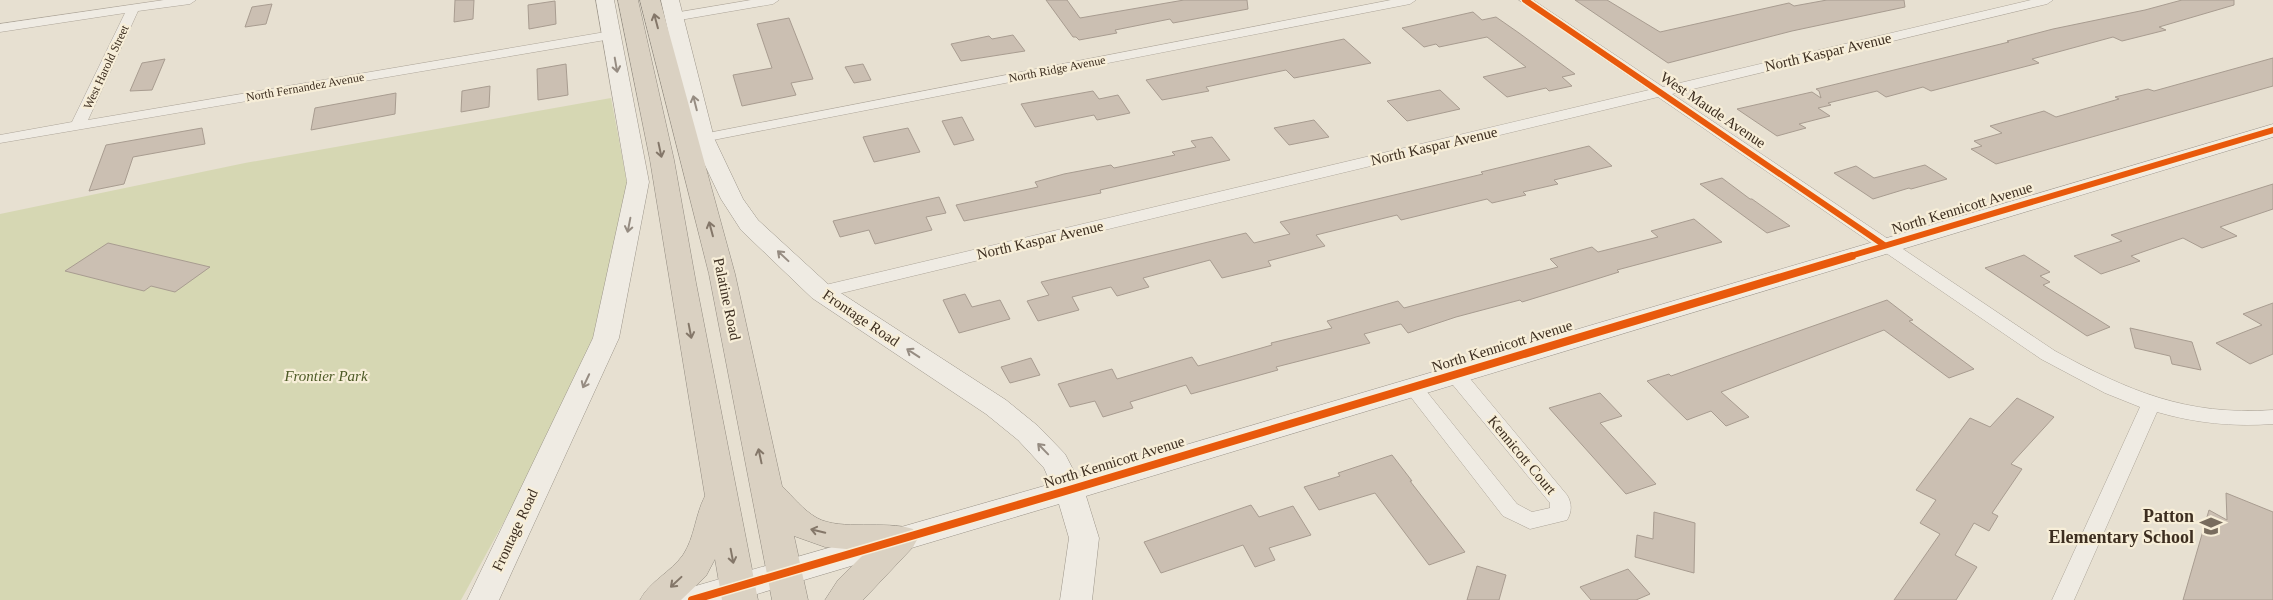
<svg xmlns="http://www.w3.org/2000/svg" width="2273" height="600" viewBox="0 0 2273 600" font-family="Georgia,serif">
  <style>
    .green { fill: #d6d7b3 }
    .building { fill: #cbbfb2; stroke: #a89c90 }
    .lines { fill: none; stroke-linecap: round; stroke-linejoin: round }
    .street-casing { stroke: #ada599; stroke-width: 1 }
    .secondary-casing { stroke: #9c958a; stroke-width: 1 }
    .highway-casing { stroke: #928b80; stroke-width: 1 }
    .street { fill: #efebe3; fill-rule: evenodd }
    .secondary { fill: #efebe3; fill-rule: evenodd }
    .highway { fill: #dad1c2; fill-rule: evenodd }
    .cycleway-far1-casing { stroke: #f7eed8; stroke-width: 9 }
    .cycleway-casing { stroke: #f7eed8; stroke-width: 11 }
    .cycleway-far1 { stroke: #e8590c; stroke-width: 6 }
    .cycleway { stroke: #e8590c; stroke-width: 8 }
    .oneway { stroke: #847769 }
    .oneway2 { stroke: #968c82 }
    .labels { text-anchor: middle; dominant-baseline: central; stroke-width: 4.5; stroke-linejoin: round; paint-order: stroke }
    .far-street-label { font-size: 12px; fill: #3d2e20; stroke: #f7eed8 }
    .street-label { font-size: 15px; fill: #3d2e20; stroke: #f7eed8 }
    .park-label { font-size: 15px; font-style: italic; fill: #4d5a26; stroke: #f7eed8 }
    .near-poi-label { font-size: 18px; font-weight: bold; fill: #3d2e20; stroke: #f7eed8; text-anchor: end }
  </style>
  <rect width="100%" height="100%" fill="#e7e0d1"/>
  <!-- green -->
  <path class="green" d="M611,98L627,182L597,333L530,474L461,600H0V214L245,163Z"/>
  <!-- building -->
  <g class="building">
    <path d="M455,0H474L473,19L454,22Z"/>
    <path d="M1046,0H1067L1080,18L1184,0H1247L1248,9L1173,23L1170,19L1115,30L1117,33L1079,40L1076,37H1073Z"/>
    <path d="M1575,0H1607L1660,32L1789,3L1794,6L1827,0H1904L1905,7L1792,31L1668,63Z"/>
    <path d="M2182,0H2234V5L2159,27L2166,30L2122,41L2113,37L2032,59L2039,63L1931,91L1923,87L1886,97L1877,91L1828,103L1831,105L1818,108L1830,116L1799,124L1806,128L1777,136L1737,109L1812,92L1821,98L1819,91L1816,89L2009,42L2007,41L2053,29L2145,10Z"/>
    <path d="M555,1L556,24L529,29L528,5Z"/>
    <path d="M272,4L266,24L245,27L252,7Z"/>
    <path d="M1473,12L1482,20L1496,17L1519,33L1575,74L1562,77L1572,86L1549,91L1546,88L1507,97L1483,77L1526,67L1487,37L1439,47L1436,44L1424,47L1402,28Z"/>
    <path d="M789,18L813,79L791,83L796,95L742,106L733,75L772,68L757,24Z"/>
    <path d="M1013,35L1025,51L961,61L951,44L989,36L992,39Z"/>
    <path d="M1344,39L1371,63L1294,78L1286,70L1206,87L1209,91L1162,100L1146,80Z"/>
    <path d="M2273,58V86L1996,164L1971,149L1982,146L1974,141L2002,133L1990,126L2044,111L2056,117L2119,99L2115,97L2148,89L2154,91Z"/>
    <path d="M165,59L152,90L130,91L142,63Z"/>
    <path d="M566,64L568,95L538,100L537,69Z"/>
    <path d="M863,64L871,80L854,83L845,67Z"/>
    <path d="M490,86L489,107L461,112L462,91Z"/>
    <path d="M1440,90L1460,109L1407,121L1387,101Z"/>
    <path d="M1093,91L1099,99L1118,95L1130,113L1097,120L1094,115L1035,127L1021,104Z"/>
    <path d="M396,93L395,114L311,130L315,108Z"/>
    <path d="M962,117L974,140L954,145L942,121Z"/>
    <path d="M1314,120L1329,137L1289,145L1274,128Z"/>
    <path d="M202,128L205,144L133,157L124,184L89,191L106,145Z"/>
    <path d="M908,128L920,152L874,162L863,137Z"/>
    <path d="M1212,137L1230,160L1100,190L1101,193L964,221L956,205L1038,187L1035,182L1064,174L1111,165L1114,168L1175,155L1172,152L1196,147L1191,141Z"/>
    <path d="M1589,146L1612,166L1554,180L1558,184L1523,192L1526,195L1492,203L1487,199L1401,220L1397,215L1316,235L1325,246L1268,261L1271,266L1222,278L1210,260L1143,278L1149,287L1117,296L1111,287L1072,297L1079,310L1038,321L1027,301L1049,295L1041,282L1246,233L1254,243L1290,234L1280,222L1483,174L1481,172Z"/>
    <path d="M1925,165L1947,179L1911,189L1909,188L1873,199L1834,173L1856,166L1874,178Z"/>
    <path d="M1722,178L1750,199H1752L1790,226L1767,233L1700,184Z"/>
    <path d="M2273,184V209L2220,227L2237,236L2202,248L2183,238L2131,256L2140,261L2101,274L2074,256L2122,241L2111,235Z"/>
    <path d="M939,197L946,213L926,217L932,230L875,244L869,230L840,237L833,221Z"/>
    <path d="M1694,219L1722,242L1617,270L1619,272L1571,287L1522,302L1520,300L1456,317L1408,333L1401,324L1364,334L1370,343L1276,367L1278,370L1191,394L1186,385L1130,402L1133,408L1103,417L1095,401L1070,407L1058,384L1112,369L1117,379L1192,357L1198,366L1272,345L1271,343L1332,328L1327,321L1398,301L1404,308L1558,267L1550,259L1592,247L1598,252L1658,237L1651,231Z"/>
    <path d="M108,243L210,267L175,292L151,286L144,291L65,271Z"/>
    <path d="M2024,255L2050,272L2040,276L2050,282L2043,285L2110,327L2087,336L1985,268Z"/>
    <path d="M965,294L972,307L1000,300L1010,319L959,333L943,300Z"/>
    <path d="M1887,300L1913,320L1909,321L1974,369L1949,378L1884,330L1721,392L1749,417L1726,426L1711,411L1687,420L1647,381L1669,374L1671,376Z"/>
    <path d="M2273,303V354L2250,364L2216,343L2262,325L2243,314Z"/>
    <path d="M2130,328L2192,342L2201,370L2172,364L2170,356L2135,348Z"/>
    <path d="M1031,358L1040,375L1010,383L1001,367Z"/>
    <path d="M1600,393L1622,416L1600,423L1656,484L1626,494L1549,408Z"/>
    <path d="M2017,398L2054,417L2011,464L2022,469L1992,513L1998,516L1989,531L1974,523L1955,555L1977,567L1956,600H1894L1940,534L1920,523L1936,500L1916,490L1970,418L1990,427Z"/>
    <path d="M1392,455L1412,481H1410L1465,552L1429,565L1375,493L1319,510L1304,487L1340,476L1338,473Z"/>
    <path d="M2226,493L2273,512V600H2183L2209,510L2227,520Z"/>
    <path d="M1251,505L1259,517L1293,506L1311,535L1269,548L1275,560L1255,567L1243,545L1161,573L1144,542Z"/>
    <path d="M1654,512L1695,523L1694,573L1635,557L1637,535L1653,539Z"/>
    <path d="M1477,566L1506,575L1499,600H1467Z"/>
    <path d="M1628,569L1650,594L1636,600H1591L1580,587Z"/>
  </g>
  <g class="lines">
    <!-- street casing -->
    <g class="street-casing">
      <g id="street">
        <path d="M164,0H196L190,4L138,11L88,120L611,31L618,35L611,39L0,143V135L72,122L125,13L0,32V24Z"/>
        <path d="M751,0H779L773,4L674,21L668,17L674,13Z"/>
        <path d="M1391,0H1416L1410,4L703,142L696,138L703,134Z"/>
        <path d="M1519,0H1533L1663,87L2031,0H2053L2047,4L1672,94L2055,351C2129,391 2186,416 2273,410V424C2233,427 2195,423 2157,412L2074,600H2052L2140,407L2105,393L2041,359L1658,97L821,298L815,296L812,292L815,288L821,286L1649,90Z"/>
        <path d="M1455,368L1462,369L1567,495C1572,503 1572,512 1567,520L1530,529L1503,516L1403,387L1405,382L1412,380L1419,382L1517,504L1532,512L1550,508V503L1448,379L1446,374L1448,369Z"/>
      </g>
    </g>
    <!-- secondary casing -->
    <g class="secondary-casing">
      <g id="secondary">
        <path d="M596,0H614L649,182L619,338L499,600H467L593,338L627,182Z"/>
        <path d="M661,0H679L714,138L743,199L758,220L830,286L1006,400L1038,426L1065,454L1077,477L2273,124V137L1086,496L1099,538L1092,600H1060L1069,538L1059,504L737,600H676L681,591L692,587L1051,484L1044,468L1018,440L986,414L812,298L741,230L721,199L692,138Z"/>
      </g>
    </g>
    <!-- highway casing -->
    <g class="highway-casing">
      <g id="highway">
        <path d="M618,0H638L674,160L696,283L758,600H722L715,559L706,576L681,600H640C650,581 671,572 683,555C695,537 695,515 705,496L650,160Z"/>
        <path d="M640,0H660L735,274L782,486C793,497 803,510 817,518C841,531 885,520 913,529L918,538L913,547L863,600H825L838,580L867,551L825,547L794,536L808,600H772L709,274Z"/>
      </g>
    </g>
    <!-- street -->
    <use href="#street" class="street"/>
    <!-- secondary -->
    <use href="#secondary" class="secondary"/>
    <!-- highway -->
    <use href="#highway" class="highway"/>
    <!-- cycleway-far1 casing -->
    <g class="cycleway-far1-casing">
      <g id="cycleway-far1">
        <path d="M1525,0L1884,245"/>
        <path d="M1847,257L2273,130"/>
      </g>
    </g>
    <!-- cycleway casing -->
    <g class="cycleway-casing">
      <path id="cycleway" d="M692,600L1069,490L1852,256"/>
    </g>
    <!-- cycleway-far1 -->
    <use href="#cycleway-far1" class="cycleway-far1"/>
    <!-- cycleway -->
    <use href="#cycleway" class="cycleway"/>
  </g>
  <!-- one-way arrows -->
  <defs><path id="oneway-shaft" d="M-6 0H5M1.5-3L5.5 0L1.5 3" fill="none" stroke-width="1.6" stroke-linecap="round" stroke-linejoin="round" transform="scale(1.25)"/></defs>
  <g class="oneway">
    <use href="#oneway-shaft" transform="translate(656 21) rotate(-105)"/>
    <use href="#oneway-shaft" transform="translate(660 150) rotate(78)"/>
    <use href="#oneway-shaft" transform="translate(711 229) rotate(-105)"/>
    <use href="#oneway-shaft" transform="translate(690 331) rotate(79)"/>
    <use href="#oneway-shaft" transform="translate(760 456) rotate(-102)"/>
    <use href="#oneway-shaft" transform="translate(818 531) rotate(-166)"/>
    <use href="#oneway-shaft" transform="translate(732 556) rotate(79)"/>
    <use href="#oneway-shaft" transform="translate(676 582) rotate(137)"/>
  </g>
  <g class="oneway2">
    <use href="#oneway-shaft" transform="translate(616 65) rotate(80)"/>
    <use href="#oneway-shaft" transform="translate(695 103) rotate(-104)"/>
    <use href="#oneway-shaft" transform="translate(629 225) rotate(101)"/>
    <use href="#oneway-shaft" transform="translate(783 256) rotate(-137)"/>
    <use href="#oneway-shaft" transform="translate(913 353) rotate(-147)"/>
    <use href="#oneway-shaft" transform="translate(586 381) rotate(115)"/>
    <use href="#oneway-shaft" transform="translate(1043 449) rotate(-134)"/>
  </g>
  <!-- icons -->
  <defs>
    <g id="school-bare" transform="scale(1.725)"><path d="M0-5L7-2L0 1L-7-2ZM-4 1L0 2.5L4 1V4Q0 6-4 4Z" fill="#786c5e" stroke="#f7eed8" stroke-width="2.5" paint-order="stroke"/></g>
  </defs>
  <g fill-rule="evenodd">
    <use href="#school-bare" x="2211" y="526"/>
  </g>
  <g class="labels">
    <!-- far-street labels -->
    <g class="far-street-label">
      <text transform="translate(106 67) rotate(-65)">West Harold Street</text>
      <text transform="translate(1057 69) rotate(-11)">North Ridge Avenue</text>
      <text transform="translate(305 87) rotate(-10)">North Fernandez Avenue</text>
    </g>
    <!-- street labels -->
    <g class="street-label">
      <text transform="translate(1828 52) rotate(-13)">North Kaspar Avenue</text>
      <text transform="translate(1713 110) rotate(34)">West Maude Avenue</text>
      <text transform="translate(1434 146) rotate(-13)">North Kaspar Avenue</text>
      <text transform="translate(1962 208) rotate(-17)">North Kennicott Avenue</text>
      <text transform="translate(1040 240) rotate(-13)">North Kaspar Avenue</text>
      <text transform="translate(727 299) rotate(78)">Palatine Road</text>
      <text transform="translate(861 318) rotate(34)">Frontage Road</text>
      <text transform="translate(1502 346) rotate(-17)">North Kennicott Avenue</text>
      <text transform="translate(1522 455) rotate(50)">Kennicott Court</text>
      <text transform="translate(1114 462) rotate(-17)">North Kennicott Avenue</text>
      <text transform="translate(515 530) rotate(-65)">Frontage Road</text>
    </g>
    <!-- park labels -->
    <g class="park-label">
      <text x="326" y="376">Frontier Park</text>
    </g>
    <!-- near-poi labels -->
    <g class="near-poi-label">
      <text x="2194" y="516">Patton<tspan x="2194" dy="21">Elementary School</tspan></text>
    </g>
  </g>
</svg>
